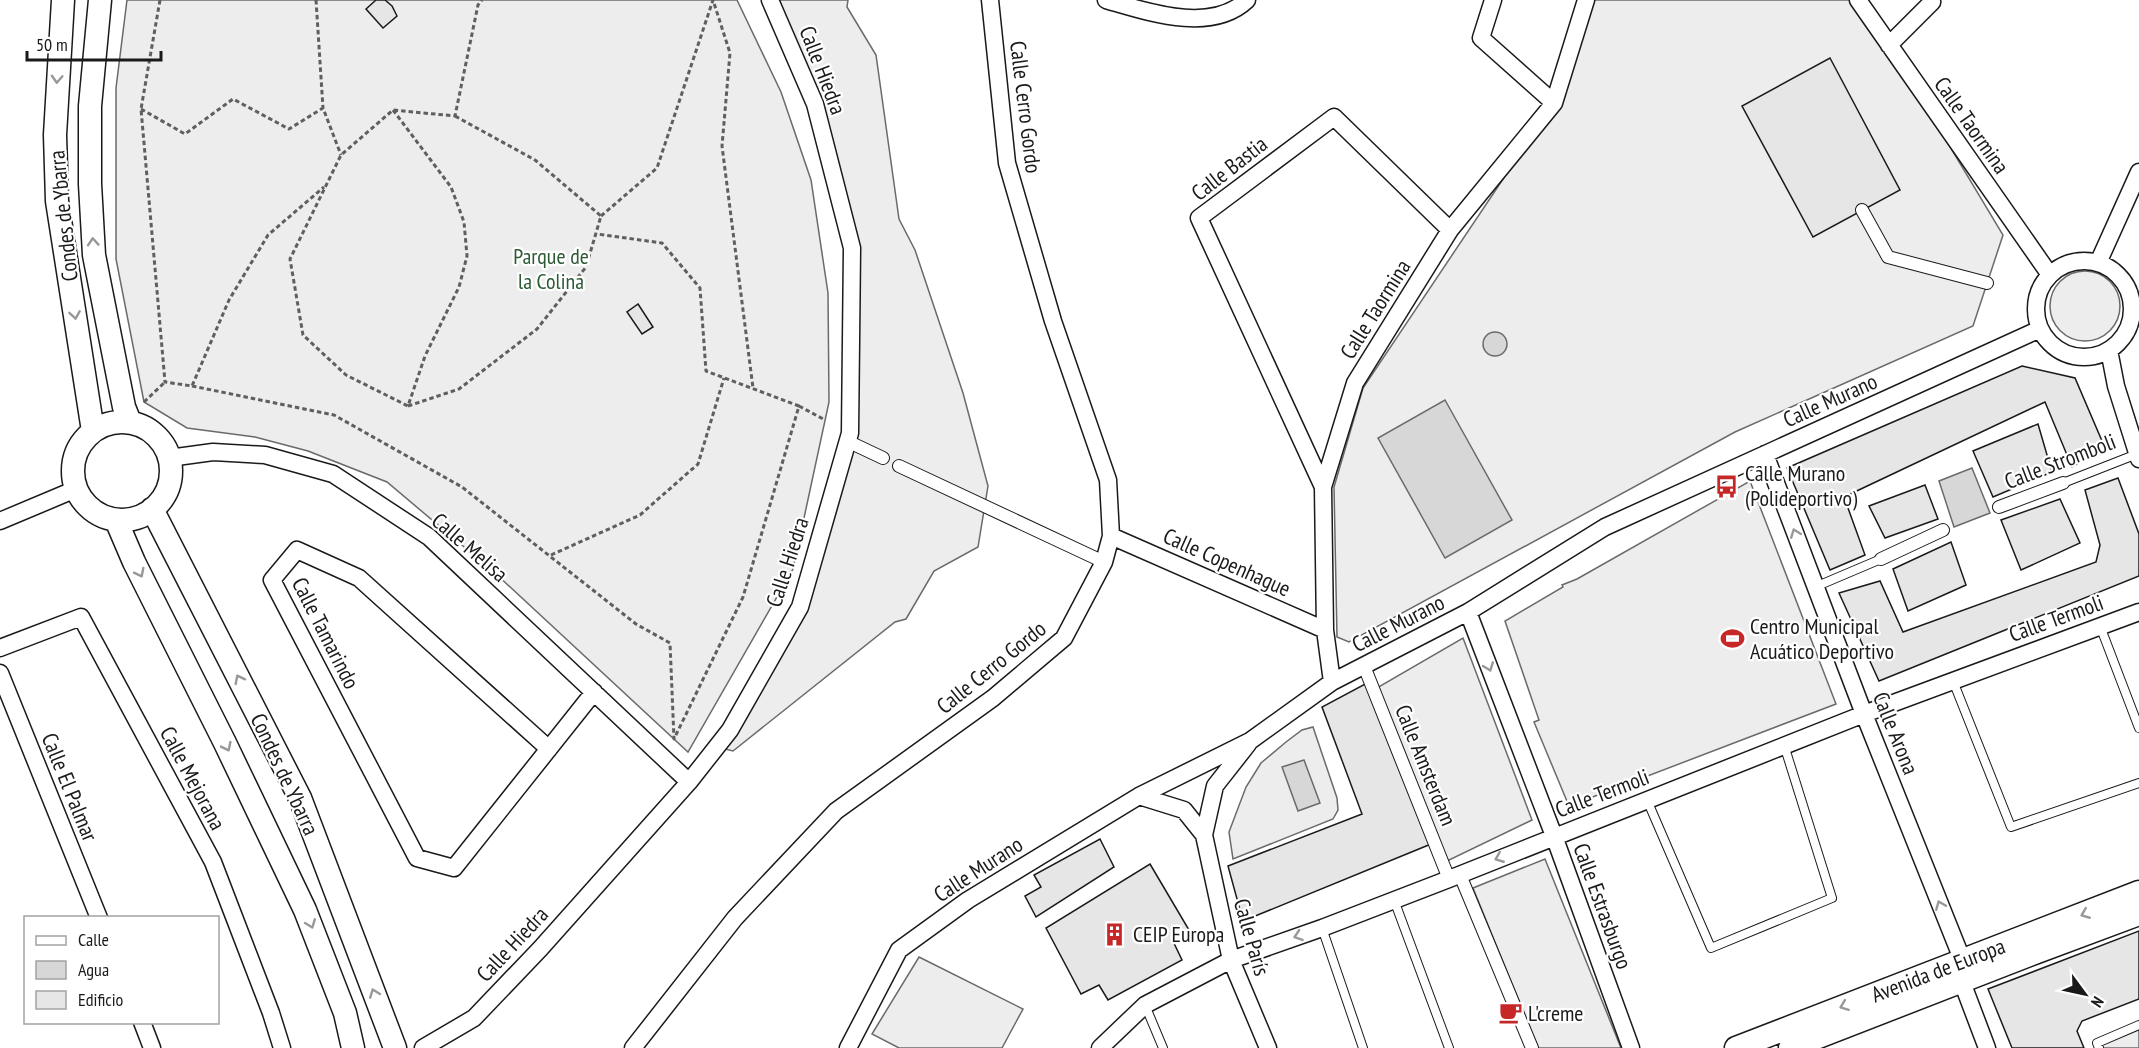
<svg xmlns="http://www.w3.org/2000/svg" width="2139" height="1048" viewBox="0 0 2139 1048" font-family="'PT Sans Narrow',sans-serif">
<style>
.built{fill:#ededed;stroke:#6a6a6a;stroke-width:1.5}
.water{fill:#d7d7d7;stroke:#6a6a6a;stroke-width:1.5}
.building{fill:#e6e6e6;stroke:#1a1a1a;stroke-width:1.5}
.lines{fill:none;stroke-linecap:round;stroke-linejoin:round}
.service-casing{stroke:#1a1a1a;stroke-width:10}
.pedestrian-casing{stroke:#1a1a1a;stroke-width:14}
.minor-casing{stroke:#1a1a1a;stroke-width:19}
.secondary-casing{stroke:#1a1a1a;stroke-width:25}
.path{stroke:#5f5f5f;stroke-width:3;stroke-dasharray:4.5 3;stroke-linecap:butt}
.service{stroke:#fff;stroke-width:8}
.pedestrian{stroke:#fff;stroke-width:12}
.minor{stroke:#fff;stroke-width:16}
.secondary{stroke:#fff;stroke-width:22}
.oneway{stroke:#989898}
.labels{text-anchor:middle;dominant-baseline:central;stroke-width:4.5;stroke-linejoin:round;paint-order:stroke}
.street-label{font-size:22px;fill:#1a1a1a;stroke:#fff}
.park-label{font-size:22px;fill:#2b5a34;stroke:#fff}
.poi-label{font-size:22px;fill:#1a1a1a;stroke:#fff;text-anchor:start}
</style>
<rect width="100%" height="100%" fill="#fff"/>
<path class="built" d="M127 0H737L781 92 811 180 828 293 829 402 793 569 688 752 495 573 387 482 308 451 255 437 187 428 144 402 116 259V88Z
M770 0H848L847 7 876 55 899 219 915 250 963 393 988 486 978 547 934 571 906 619 895 622 733 751 717 747 800 607 850 433 852 248 815 104Z
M1586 0H1858L1889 45 2003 235 1973 326 1735 432 1349 642 1337 637 1334 487 1363 388 1554 103Z
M2050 306a35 35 0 1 1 70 0a35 35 0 1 1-70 0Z
M1750 481 1836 704 1569 806 1534 722 1539 720 1505 621 1563 587 1562 585 1577 579Z
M1463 638 1532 820 1445 862 1375 689Z
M1313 727 1337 798 1338 810 1333 819 1233 859 1229 832 1246 787 1261 763 1286 742 1302 730Z
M1545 859 1621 1048H1538L1473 888Z
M919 957 1023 1009 1002 1048H899L872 1034Z
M2139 1025V1048H2099L2097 1043Z"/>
<path class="water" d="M1483 344a12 12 0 1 1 24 0a12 12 0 1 1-24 0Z
M1445 400 1512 520 1445 558 1378 438Z
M1972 468 1990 513 1954 527 1939 481Z
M1304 760 1320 803 1298 811 1282 767Z"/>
<path class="building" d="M376 0H385L392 6 397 16 383 28 366 9Z
M1830 58 1900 190 1813 237 1742 106Z
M638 304 653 327 642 334 627 312Z
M2022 366 2075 378 2105 448 2072 467 2045 402 1844 497 1865 555 1830 570 1787 468Z
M2038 424 2052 472 1993 497 1973 451Z
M2118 478 2139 534V576L1879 681 1839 593 1880 581 1903 632 2096 562 2100 545 2085 490Z
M1925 485 1938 519 1885 538 1869 506Z
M2060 499 2080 543 2021 570 2001 520Z
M1951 542 1966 585 1908 611 1893 569Z
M1367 683 1431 844 1243 921 1228 866 1362 814 1322 707Z
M1100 839 1114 867 1036 917 1025 896 1041 887 1034 875Z
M1150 864 1189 930 1172 939 1182 960 1108 1000 1099 985 1081 994 1046 928Z
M2139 931V999L2082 1021 2077 1031 2084 1048H2012L1988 989Z"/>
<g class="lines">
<defs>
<path id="service" d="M2063 483 2137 454
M1815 587 1881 559
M2100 626 2139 728
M1953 681 2011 827 2139 783
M1647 800 1711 948 1832 898 1784 745
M1394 900 1449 1048
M1322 928 1363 1048
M1145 1005 1163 1048
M2099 1048 2097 1043 2139 1025"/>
<path id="pedestrian" d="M1862 210 1888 257 1987 283
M847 441 883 458
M899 466 1104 562
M1999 507 2063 483
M1881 559 1943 530
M1364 666 1449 879
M1460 875 1532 1048"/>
<path id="minor" d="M1106 0C1148 12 1211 34 1247 0
M1493 0 1481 38 1554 103
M1858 0 2050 275
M1889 45 1932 2 1931 0
M2036 309a48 48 0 1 1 96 0a48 48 0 1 1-96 0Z
M2098 263 2139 172
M2109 350 2116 386 2139 459
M1765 454 1864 714 1962 959
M169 458 213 452 265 455 333 474 429 537 689 782
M1323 487 1199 218 1334 117 1450 230
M0 521 76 489
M1111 536 1325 630
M1468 612 1554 836 1631 1048
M0 648 81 617 213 862 271 1013 282 1048
M0 673 99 918
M1332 682 1325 630 1323 487 1355 383 1450 230 1554 103 1586 0
M1248 744 1215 786 1204 835 1231 960 1268 1048
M549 749 359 578 297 550 272 580 417 858 454 868 594 692
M1139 796 1184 810 1204 835
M1962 982 1987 1048
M142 1022 152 1048
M423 1048 474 1018 540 949 689 782 730 730 800 607 850 433 852 248 815 104 770 0
M633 1048 735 918 836 811 993 698 1064 638 1104 562 1111 536 1108 480 1053 321 1007 163 990 0
M848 1048 899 950 968 900 1139 796 1250 741 1332 682 1468 612 1605 527 2040 329
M1100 1048 1145 1005 1231 960 1322 928 1449 879 1864 714 2139 612"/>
<path id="secondary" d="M63 0 55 135 57 201 93 431
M100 0 90 106V184L94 255 124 407 130 422
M73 471a49 49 0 1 1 98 0a49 49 0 1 1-98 0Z
M152 509 300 798 395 1048
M116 520 134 562 225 743 305 910 345 1013 353 1048
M1736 1048 2139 892
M1790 1048 2037 952 2139 914"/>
</defs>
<use href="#service" class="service-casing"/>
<use href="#pedestrian" class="pedestrian-casing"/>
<use href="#minor" class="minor-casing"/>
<use href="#secondary" class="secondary-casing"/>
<path class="path" d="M160 0 141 109 165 382 192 386 229 300 268 235 324 187
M316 0 323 108
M141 109 185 134 233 99 289 129 323 108 341 155
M393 110 451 187 464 222 467 256 459 287 425 356 408 406 346 375 303 335 290 259 341 155 393 110 455 116 478 5 482 0
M601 216 657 168 713 0 730 53 722 146 753 388
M192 386 334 415 462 487 636 624 670 643 674 739 743 597 799 406 706 371 700 288 662 243 597 234
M144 402 165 382
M408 406 459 389 537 329 586 267 601 216 535 160 455 116
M799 406 825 420
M149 422 167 441
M170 502 180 474
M551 555 640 515 698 464 724 378"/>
<use href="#service" class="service"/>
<use href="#pedestrian" class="pedestrian"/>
<use href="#minor" class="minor"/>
<use href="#secondary" class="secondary"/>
</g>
<defs><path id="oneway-chevron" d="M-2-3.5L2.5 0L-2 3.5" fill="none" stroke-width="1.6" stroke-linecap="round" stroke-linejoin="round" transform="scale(1.5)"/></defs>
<g class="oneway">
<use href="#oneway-chevron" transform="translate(57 79) rotate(93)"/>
<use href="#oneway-chevron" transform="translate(93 242) rotate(-94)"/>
<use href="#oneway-chevron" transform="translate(75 315) rotate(81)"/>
<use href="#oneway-chevron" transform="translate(1795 533) rotate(-111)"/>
<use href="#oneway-chevron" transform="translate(140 573) rotate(63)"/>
<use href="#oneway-chevron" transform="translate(1489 667) rotate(69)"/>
<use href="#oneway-chevron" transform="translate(239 679) rotate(-117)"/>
<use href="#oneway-chevron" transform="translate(227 747) rotate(64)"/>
<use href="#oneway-chevron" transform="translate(1499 858) rotate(158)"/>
<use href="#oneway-chevron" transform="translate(1940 905) rotate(-112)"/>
<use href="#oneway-chevron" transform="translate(2085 914) rotate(158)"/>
<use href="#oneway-chevron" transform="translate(311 924) rotate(69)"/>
<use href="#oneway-chevron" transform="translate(1298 936) rotate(161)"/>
<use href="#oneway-chevron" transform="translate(374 993) rotate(-111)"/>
<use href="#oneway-chevron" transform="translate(1844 1006) rotate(159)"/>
</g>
<defs>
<symbol id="bus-bare" viewBox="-9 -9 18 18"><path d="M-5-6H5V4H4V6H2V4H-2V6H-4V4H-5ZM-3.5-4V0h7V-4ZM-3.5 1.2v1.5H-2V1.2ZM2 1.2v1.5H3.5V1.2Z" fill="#c62828" stroke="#fff" stroke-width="2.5" paint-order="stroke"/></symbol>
<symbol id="stadium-bare" viewBox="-9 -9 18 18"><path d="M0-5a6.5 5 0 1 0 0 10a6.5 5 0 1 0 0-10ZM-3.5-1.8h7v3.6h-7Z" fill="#c62828" stroke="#fff" stroke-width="2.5" paint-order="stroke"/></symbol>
<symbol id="building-bare" viewBox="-9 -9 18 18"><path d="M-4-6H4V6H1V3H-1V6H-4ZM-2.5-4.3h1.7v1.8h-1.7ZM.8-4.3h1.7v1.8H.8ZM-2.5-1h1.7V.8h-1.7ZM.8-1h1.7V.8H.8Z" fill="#c62828" stroke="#fff" stroke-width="2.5" paint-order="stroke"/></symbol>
<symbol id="cafe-bare" viewBox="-9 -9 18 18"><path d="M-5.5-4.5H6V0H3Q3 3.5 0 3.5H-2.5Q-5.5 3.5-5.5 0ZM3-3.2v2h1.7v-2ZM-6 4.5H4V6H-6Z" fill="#c62828" stroke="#fff" stroke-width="2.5" paint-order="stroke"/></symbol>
</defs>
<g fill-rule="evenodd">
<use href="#bus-bare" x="1710" y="470" width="33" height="33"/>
<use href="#stadium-bare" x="1716" y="622" width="33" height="33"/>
<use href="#building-bare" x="1098" y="918" width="33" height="33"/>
<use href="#cafe-bare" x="1494" y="996" width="33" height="33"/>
</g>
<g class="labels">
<g class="street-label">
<text transform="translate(823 70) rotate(69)">Calle Hiedra</text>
<text transform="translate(1026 107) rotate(83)">Calle Cerro Gordo</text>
<text transform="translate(1972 125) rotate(55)">Calle Taormina</text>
<text transform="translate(1229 168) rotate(-38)">Calle Bastia</text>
<text transform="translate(63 216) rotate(-96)">Condes de Ybarra</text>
<text transform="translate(1375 309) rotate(-58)">Calle Taormina</text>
<text transform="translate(1830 400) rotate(-24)">Calle Murano</text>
<text transform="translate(2060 461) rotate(-21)">Calle Stromboli</text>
<text transform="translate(470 547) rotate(41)">Calle Melisa</text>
<text transform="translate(787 562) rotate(-72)">Calle Hiedra</text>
<text transform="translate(1227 562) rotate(24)">Calle Copenhague</text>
<text transform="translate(2056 618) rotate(-20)">Calle Termoli</text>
<text transform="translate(1398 623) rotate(-27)">Calle Murano</text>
<text transform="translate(326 633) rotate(63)">Calle Tamarindo</text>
<text transform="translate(991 667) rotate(-39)">Calle Cerro Gordo</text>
<text transform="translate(1896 733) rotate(68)">Calle Arona</text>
<text transform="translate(1426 765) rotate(68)">Calle Amsterdam</text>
<text transform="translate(285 774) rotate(65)">Condes de Ybarra</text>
<text transform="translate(193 778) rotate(62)">Calle Mejorana</text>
<text transform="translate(70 787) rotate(68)">Calle El Palmar</text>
<text transform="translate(1602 793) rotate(-21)">Calle Termoli</text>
<text transform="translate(978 869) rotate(-33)">Calle Murano</text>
<text transform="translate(1603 906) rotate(70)">Calle Estrasburgo</text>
<text transform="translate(1252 937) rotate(74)">Calle París</text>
<text transform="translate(512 944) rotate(-47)">Calle Hiedra</text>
<text transform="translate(1938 970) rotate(-21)">Avenida de Europa</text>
</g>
<g class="park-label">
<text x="551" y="256">Parque de<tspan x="551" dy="25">la Colina</tspan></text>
</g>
<g class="poi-label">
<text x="1745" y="473">Calle Murano<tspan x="1745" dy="25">(Polideportivo)</tspan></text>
<text x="1750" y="626">Centro Municipal<tspan x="1750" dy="25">Acuático Deportivo</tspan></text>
<text x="1133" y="934">CEIP Europa</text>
<text x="1528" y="1013">L'creme</text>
</g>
</g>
<rect x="24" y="916" width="195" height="108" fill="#ffffff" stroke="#a3a3a3" stroke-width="1.5"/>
<rect x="36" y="936" width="30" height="9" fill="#ffffff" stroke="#a3a3a3" stroke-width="1.5"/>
<text x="78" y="946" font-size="18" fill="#1a1a1a">Calle</text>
<rect x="36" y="961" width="30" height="18" fill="#d7d7d7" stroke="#a3a3a3" stroke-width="1.5"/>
<text x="78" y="976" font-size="18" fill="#1a1a1a">Agua</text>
<rect x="36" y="991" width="30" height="18" fill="#e6e6e6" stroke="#a3a3a3" stroke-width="1.5"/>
<text x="78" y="1006" font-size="18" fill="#1a1a1a">Edificio</text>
<g transform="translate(2085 994) rotate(123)" stroke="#ffffff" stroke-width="4.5" paint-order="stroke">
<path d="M0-4.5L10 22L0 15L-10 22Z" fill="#1a1a1a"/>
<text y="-9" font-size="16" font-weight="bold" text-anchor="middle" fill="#1a1a1a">N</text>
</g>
<path d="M27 51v9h134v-9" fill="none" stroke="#1a1a1a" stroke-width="3"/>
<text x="36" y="51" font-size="18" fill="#1a1a1a" stroke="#ffffff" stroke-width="4.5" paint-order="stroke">50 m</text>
</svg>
